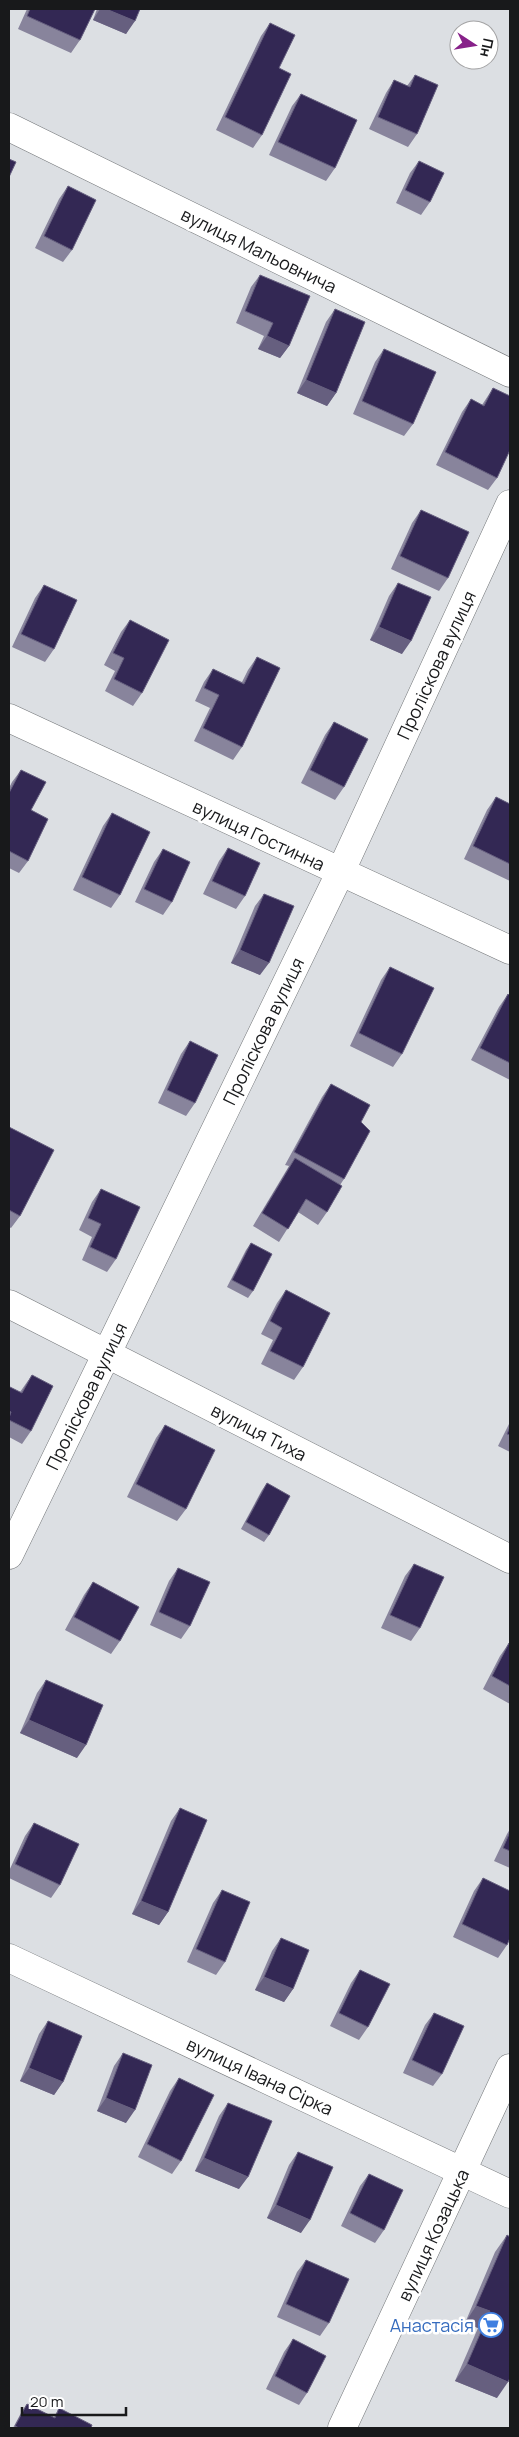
<svg xmlns="http://www.w3.org/2000/svg" width="519" height="2437" viewBox="0 0 519 2437" font-family="Manrope,sans-serif">
<style>
.lines{fill:none;stroke-linecap:round;stroke-linejoin:round}
.minor-casing{stroke:#737679;stroke-width:29}
.tertiary-casing{stroke:#737679;stroke-width:29}
.minor{stroke:#fff;stroke-width:28}
.tertiary{stroke:#fff;stroke-width:28}
.wall{fill:#88849c}
.shaded-wall{fill:#665f7f}
.building{fill:#332854;stroke:#665f7f}
.labels{text-anchor:middle;dominant-baseline:central;stroke-width:5;stroke-linejoin:round;paint-order:stroke}
.street-label{font-size:18px;fill:#18191b;stroke:#fff}
.shop-label{font-size:18px;fill:#366cbe;stroke:#fff;text-anchor:end}
</style>
<rect width="100%" height="100%" fill="#dcdfe3"/>
<g class="lines">
<defs>
<path id="minor" d="M9 127 510 373
M9 718 510 950
M9 1304 510 1559
M9 1555 340 873 510 504
M9 1958 510 2194"/>
<path id="tertiary" d="M342 2428 510 2068"/>
</defs>
<use href="#minor" class="minor-casing"/>
<use href="#tertiary" class="tertiary-casing"/>
<use href="#minor" class="minor"/>
<use href="#tertiary" class="tertiary"/>
</g>
<path class="wall" d="M27 9H95L80 40 71 53 18 29Z
M97 9H140L126 34 93 20Z
M270 23 279 68 262 135 253 148 216 130 261 36Z
M415 75 417 134 408 147 369 129 386 93 394 80 407 86Z
M301 94 335 168 326 181 269 155 292 106Z
M419 161 430 202 421 215 396 203 410 173Z
M68 186 72 250 63 262 35 248 59 199Z
M260 275 289 346 280 358 258 349 264 336 236 323 251 287Z
M335 309 336 393 327 406 297 393 326 322Z
M384 349 413 424 404 436 353 414 375 362Z
M493 388 497 478 488 490 436 465 462 412 471 399 482 405Z
M421 510 448 578 439 591 391 569 412 523Z
M398 583 402 654 370 640 389 596Z
M44 585 54 649 45 662 12 647 35 598Z
M130 620 142 693 133 706 105 691 115 671 104 665 121 632Z
M257 657 242 747 233 760 194 741 210 708 195 701 204 682 213 669 242 682 248 670Z
M334 722 344 787 335 800 301 783 325 735Z
M21 770 31 810 28 861 19 873 9 868V788L12 782Z
M496 797 510 804V881L464 859 487 810Z
M112 813 120 895 111 908 73 890 103 826Z
M228 848 245 896 236 909 203 894 219 861Z
M163 849 172 902 163 915 135 902 154 862Z
M264 894 260 975 231 963 255 906Z
M390 967 402 1054 393 1067 350 1046 381 980Z
M508 994 510 996V1080L471 1060 499 1007Z
M190 1041 195 1103 186 1116 158 1103 181 1054Z
M331 1084 361 1122 344 1179 340 1185 327 1212 318 1225 298 1212 279 1242 253 1226 289 1166 285 1165 322 1097Z
M9 1127 20 1216 11 1228 9 1227Z
M101 1189 116 1259 107 1272 82 1260 92 1237 79 1230 92 1202Z
M251 1243 253 1291 248 1298 227 1287 246 1250Z
M286 1290 303 1367 294 1380 261 1364 273 1340 261 1334 277 1303Z
M32 1375 31 1431 22 1444 9 1437V1388L20 1392Z
M510 1422V1452L498 1446Z
M165 1425 186 1509 177 1521 127 1497 156 1438Z
M267 1483 269 1535 264 1542 241 1529 262 1490Z
M414 1564 420 1628 411 1641 381 1628 405 1576Z
M178 1568 190 1626 181 1639 150 1625 169 1581Z
M93 1582 120 1641 111 1654 65 1630 84 1595Z
M509 1643 510 1644V1704L483 1689 500 1656Z
M46 1680 77 1758 20 1733 37 1693Z
M180 1808 168 1912 159 1925 132 1914 171 1821Z
M34 1823 60 1885 51 1898 9 1878V1871L25 1836Z
M510 1829V1868L494 1861 507 1834Z
M483 1878 507 1945 498 1958 453 1937 474 1891Z
M222 1890 225 1962 216 1975 187 1962 213 1903Z
M281 1938 293 1989 284 2002 255 1990 272 1951Z
M360 1970 368 2027 359 2040 330 2026 351 1983Z
M434 2013 442 2074 433 2086 403 2073 425 2025Z
M48 2021 63 2082 54 2095 20 2081 39 2034Z
M123 2053 126 2123 97 2111 114 2066Z
M179 2078 181 2161 172 2174 138 2157 170 2091Z
M228 2103 239 2189 195 2171 219 2116Z
M298 2152 301 2233 267 2218 289 2165Z
M369 2174 384 2230 375 2243 341 2226 360 2186Z
M507 2235 497 2398 455 2381 478 2328 465 2323 495 2252Z
M306 2260 329 2323 320 2336 277 2317 297 2272Z
M293 2339 307 2393 299 2405 266 2389 284 2352Z
M27 2404 54 2417 59 2408 91 2428H13L22 2411Z"/>
<path class="shaded-wall" d="M100 9H106L135 21 126 34 93 20Z
M267 336 289 346 280 358 258 349Z
M306 380 336 393 327 406 297 393Z
M379 627 411 641 402 654 370 640Z
M240 950 269 963 260 975 231 963Z
M29 1720 86 1745 77 1758 20 1733Z
M141 1901 168 1912 159 1925 132 1914Z
M264 1977 293 1989 284 2002 255 1990Z
M29 2068 63 2082 54 2095 20 2081Z
M106 2098 135 2110 126 2123 97 2111Z
M204 2158 248 2177 239 2189 195 2171Z
M276 2205 310 2220 301 2233 267 2218Z
M476 2306 490 2311 478 2328 465 2323Z
M467 2364 508 2382 497 2398 455 2381Z"/>
<path class="building" d="M30 9H95L80 40 27 16Z
M106 9H140L135 21Z
M270 23 295 35 279 68 291 74 262 135 225 117Z
M415 75 438 85 417 134 378 117 394 80 410 87Z
M301 94 357 120 335 168 278 142Z
M9 159 16 162 9 177Z
M419 161 444 173 430 202 405 190Z
M68 186 96 200 72 250 44 236Z
M260 275 310 296 289 346 267 336 273 323 245 311Z
M335 309 365 322 336 393 306 380Z
M384 349 436 372 413 424 362 401Z
M493 388 510 396V450L497 478 445 452 471 399 484 406Z
M421 510 469 532 448 578 400 556Z
M398 583 431 597 411 641 379 627Z
M44 585 77 600 54 649 21 634Z
M130 620 169 640 142 693 114 679 124 658 113 653Z
M257 657 280 668 242 747 203 728 219 695 204 688 213 669 244 684Z
M334 722 368 739 344 787 310 770Z
M21 770 46 782 31 810 48 819 28 861 9 851V793Z
M496 797 510 804V864L473 846Z
M112 813 150 832 120 895 82 877Z
M228 848 260 863 245 896 212 881Z
M163 849 190 862 172 902 144 889Z
M264 894 294 906 269 963 240 950Z
M390 967 434 988 402 1054 359 1033Z
M508 994 510 996V1063L480 1048Z
M190 1041 218 1055 195 1103 167 1090Z
M331 1084 370 1105 361 1122 370 1131 344 1179 294 1152Z
M9 1127 54 1150 20 1216 9 1210Z
M295 1158 342 1186 327 1212 306 1199 288 1229 262 1213Z
M101 1189 140 1207 116 1259 90 1247 101 1224 88 1218Z
M251 1243 272 1254 253 1291 232 1280Z
M286 1290 330 1313 303 1367 270 1351 282 1328 270 1321Z
M32 1375 53 1386 31 1431 9 1420V1418L11 1412 9 1411V1388L10 1387 22 1393Z
M165 1425 215 1450 186 1509 136 1484Z
M510 1427V1435L507 1434Z
M267 1483 290 1496 269 1535 246 1522Z
M414 1564 444 1577 420 1628 390 1615Z
M178 1568 210 1582 190 1626 159 1612Z
M93 1582 139 1607 120 1641 74 1617Z
M509 1643 510 1644V1686L492 1676Z
M46 1680 103 1705 86 1745 29 1720Z
M180 1808 207 1820 168 1912 141 1901Z
M34 1823 79 1844 60 1885 15 1864Z
M510 1832V1851L503 1848Z
M483 1878 510 1891V1938L507 1945 462 1924Z
M222 1890 250 1902 225 1962 196 1949Z
M281 1938 309 1950 293 1989 264 1977Z
M360 1970 390 1984 368 2027 339 2013Z
M434 2013 464 2026 442 2074 412 2060Z
M48 2021 82 2036 63 2082 29 2068Z
M123 2053 152 2065 135 2110 106 2098Z
M179 2078 214 2095 181 2161 147 2144Z
M228 2103 272 2121 248 2177 204 2158Z
M298 2152 333 2167 310 2220 276 2205Z
M369 2174 403 2190 384 2230 350 2213Z
M507 2235 510 2237V2378L508 2382 467 2364 490 2311 476 2306Z
M306 2260 349 2279 329 2323 286 2304Z
M293 2339 326 2356 307 2393 275 2376Z
M27 2404 55 2418 59 2408 92 2425 91 2428H19L15 2426Z"/>
<defs>
<symbol id="supermarket-ring" viewBox="-11 -11 22 22"><circle r="9.5" fill="#fff" stroke="#3f7fe0" stroke-width="1.5"/><path d="M-6-5.5h2.5l.6 2H6L4.5 2H-2.5L-4.4-4H-6ZM-1.5 3.2a1.3 1.3 0 1 0 .1 0ZM3 3.2a1.3 1.3 0 1 0 .1 0Z" fill="#3f7fe0"/></symbol>
</defs>
<g fill-rule="evenodd">
<use href="#supermarket-ring" x="477" y="2311" width="28" height="28"/>
</g>
<g class="labels">
<g class="street-label">
<text transform="translate(259 250) rotate(26)">вулиця Мальовнича</text>
<text transform="translate(436 665) rotate(-65)">Проліскова вулиця</text>
<text transform="translate(259 835) rotate(25)">вулиця Гостинна</text>
<text transform="translate(263 1031) rotate(-64)">Проліскова вулиця</text>
<text transform="translate(86 1396) rotate(-64)">Проліскова вулиця</text>
<text transform="translate(259 1432) rotate(27)">вулиця Тиха</text>
<text transform="translate(260 2076) rotate(25)">вулиця Івана Сірка</text>
<text transform="translate(433 2235) rotate(-65)">вулиця Козацька</text>
</g>
<g class="shop-label">
<text x="474" y="2325">Анастасія</text>
</g>
</g>
<rect width="519" height="2437" fill="none" stroke="#18191b" stroke-width="20"/>
<g transform="translate(474 45) rotate(102)"><circle r="24" fill="#ffffff" stroke="#a3a3a4"/>
<path d="M0-4L9 19L0 12L-9 19Z" fill="#872189"/>
<text y="-8" font-size="14" font-weight="bold" text-anchor="middle" fill="#18191b">Пн</text>
</g>
<path d="M22 2407v8h104v-8" fill="none" stroke="#18191b" stroke-width="2.5"/>
<text x="30" y="2407" font-size="15" fill="#18191b" stroke="#ffffff" stroke-width="4" paint-order="stroke">20 m</text>
</svg>
